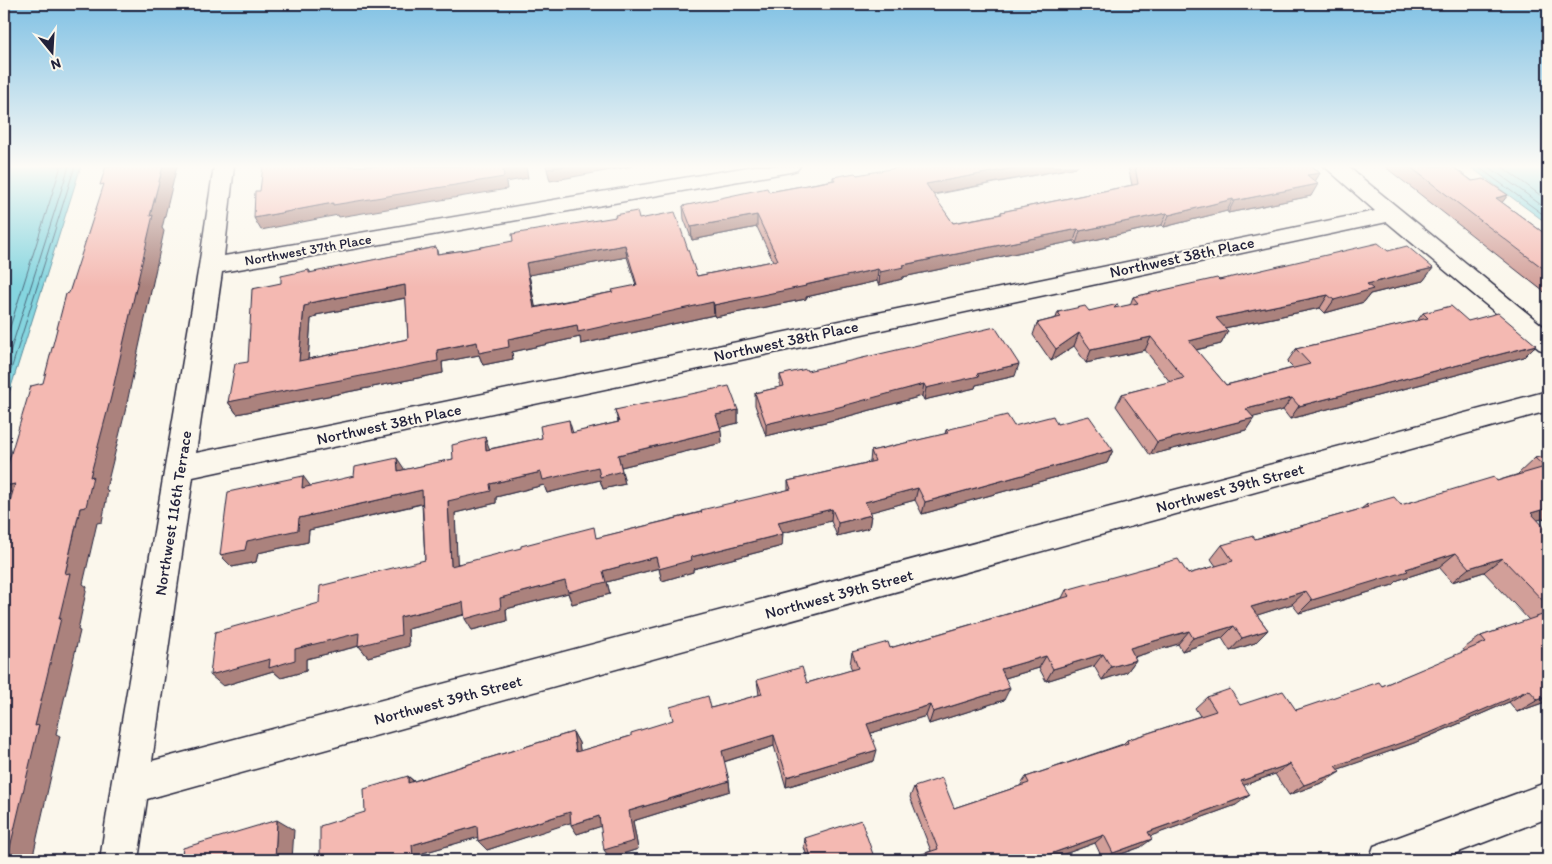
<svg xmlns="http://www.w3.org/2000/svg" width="1552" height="864" viewBox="0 0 1552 864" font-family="Itim,sans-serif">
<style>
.water{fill:#85d5df;stroke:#5d8d9d}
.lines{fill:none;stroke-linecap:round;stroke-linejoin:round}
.shore{stroke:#4a6a7d;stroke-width:1}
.minor-casing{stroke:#22223b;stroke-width:3}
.minor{fill:#fbf7ec;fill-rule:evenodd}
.wall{fill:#d29f99;stroke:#22223b;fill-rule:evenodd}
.shaded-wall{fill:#ab827d;stroke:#22223b}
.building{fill:#f4b9b2;stroke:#22223b;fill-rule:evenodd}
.labels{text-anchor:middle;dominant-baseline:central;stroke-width:4;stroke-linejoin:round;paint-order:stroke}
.far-street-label{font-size:14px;fill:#22223b;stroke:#fbf7ec}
.street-label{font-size:16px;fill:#22223b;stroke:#fbf7ec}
</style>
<rect width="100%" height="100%" fill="#fbf7ec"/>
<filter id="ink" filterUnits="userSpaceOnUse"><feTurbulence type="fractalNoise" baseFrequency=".02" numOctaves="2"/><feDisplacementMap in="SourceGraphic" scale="10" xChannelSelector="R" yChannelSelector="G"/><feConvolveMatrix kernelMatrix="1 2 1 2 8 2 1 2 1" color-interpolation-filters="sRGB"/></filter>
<g filter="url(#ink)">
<path class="water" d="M4 166H81L4 409Z
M1469 166H1548V224Z"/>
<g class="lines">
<path class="shore" d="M1477 166 1548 218
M1488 166 1548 210
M1501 166 1548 201
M4 346 61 166
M4 371 69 166
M4 392 75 166"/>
<defs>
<path id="minor" d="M214 166H234L224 256 754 166H800L797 170 790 172 222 272 196 453 1375 211 1324 166H1347L1548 330V352L1539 349 1387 222 193 477 152 761 1548 391V411L147 799 138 860H100L111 786 199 266Z
M1548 782V818L1438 860H1369L1374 846Z"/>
</defs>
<use href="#minor" class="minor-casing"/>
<use href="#minor" class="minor"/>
</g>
<path class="wall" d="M1128 166H1312L1320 173 1315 181 1311 196 1228 213 1227 211 1164 227 1162 225 1076 244 1074 241 903 277 902 279 879 285 877 281 806 297V299L715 317 714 315 581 344 580 337 512 352 513 359 483 365 479 355 442 362 443 373 237 414 228 402 248 362 281 283 309 270 311 273 436 247 438 254 466 250 639 219 697 276 773 261 757 227 692 240 684 219 683 206 769 192 833 180V177L857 175 1077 167 933 195 953 223 1000 214 1001 212 1132 185ZM627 257 636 285 613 292 535 307 529 275ZM406 298 408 339 308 359 311 319 316 317V315Z
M1384 166H1452L1548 236V295Z
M1388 251 1433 268 1423 281 1370 294 1364 302 1325 313 1320 308 1225 328 1228 331 1221 344 1196 350 1226 385 1293 368 1287 362 1296 349 1417 321 1423 313 1468 321 1524 357 1290 419 1283 410 1253 417 1254 418 1246 430 1150 455 1116 406 1122 394 1170 382 1145 350 1086 363 1074 346 1051 361 1033 335 1037 323 1056 318 1058 312 1089 311 1117 308 1130 305 1133 297 1219 280Z
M807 371 1015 376 976 385 975 388 924 400 922 396 838 419 766 436 755 405V393L780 387V375Z
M615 410H738V423L720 427 722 443 621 467 625 484 603 489 600 480 547 493 544 485 496 497V503L455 513 457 564 597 538 788 490V481L870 462 871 451 945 434 946 430 1057 424 1113 450 1107 463 922 514 915 500 870 512 871 515 869 528 837 536 831 521 782 533V546L693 569V572L662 581 659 568 607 582 610 594 572 604 568 593 506 609 507 621 472 630 464 615 408 629 409 646 368 657 359 646 306 659V671L281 678 273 671 223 686 319 603 425 560 422 504 309 530 308 542 258 553 256 562 232 567 220 555 311 486 404 470 453 459 489 449 542 438 569 420 573 433 618 422Z
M1548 455V517L1537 520 1548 531V701L1517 712 1509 702 1414 743 1338 769 1324 782 1289 795 1275 774 1244 785 1236 805 1150 836 1141 847 1105 860H1103L1095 843 1048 860H905L931 851 910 797 914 787 954 808 1020 786 1026 777 1123 744 1127 740 1200 716 1195 708 1207 697 1240 705 1296 710 1382 686 1465 652 1463 649 1481 636 1529 620 1484 572 1452 582 1439 567 1398 580 1393 585 1299 613 1292 604 1257 615 1268 630 1255 643 1230 651 1222 638 1182 651 1178 644 1134 657 1136 660 1127 672 1102 680 1094 666 1046 681 1039 668 1005 678 1004 700 929 724 926 716 871 733 874 761 786 787 774 746 724 762 729 781 730 791 633 821 638 849 610 858 601 826 577 834 571 822 487 850 478 841V837L423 853V860H320L365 812 408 776 414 781 573 732 579 743 580 751 631 736 711 708 759 695 757 680 807 683 852 670 850 665 852 652 890 648 1062 598 1066 590 1188 574 1216 566 1211 559 1222 545 1255 539 1361 509 1366 505H1401L1497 481 1519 474H1518L1535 458Z
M805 838 875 860H808L804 847Z"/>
<path class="shaded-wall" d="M163 166H177L162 228 164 231 125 412 106 489 108 491 102 522 97 523 83 584 87 587 78 630 80 631 56 734 60 736 32 860H7L35 726 59 619 65 574 80 508 90 477 150 216Z
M526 166 528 178 506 182 507 189 339 217 338 215 261 230 254 218 503 170Z
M564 166H633L550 181 547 169Z
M1024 166H1078L1077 167 924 196 926 184Z
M1320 173 1313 185 1307 175Z
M1318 184 1311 196 1228 213 1234 201Z
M1508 195 1497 209 1496 198Z
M1233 199 1227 211 1164 227 1169 215Z
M1167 213 1162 225 1076 244 1080 231Z
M757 215V227L692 240 691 227Z
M1078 229 1074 241 903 277 902 279 879 285 880 272 903 265Z
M625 245 627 257 529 275 538 320 534 308 526 263Z
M1433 268 1423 281 1370 294 1364 302 1325 313 1334 300 1367 284Z
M878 269 877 281 806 297V299L715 317 714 305Z
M405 285 410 297 316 315V317L311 319 307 373 299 361 304 306 309 303Z
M1328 295 1320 308 1210 331 1216 318Z
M713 302 714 315 581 344 580 337 512 352 513 359 483 365 479 355 442 362 443 373 237 414 228 402 437 350 477 342 508 339 577 325Z
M1228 331 1221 344 1182 353 1189 341Z
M1079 333 1074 346 1051 361 1056 349Z
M1151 337 1145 350 1086 363 1091 350Z
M1536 345 1524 357 1290 419 1299 406Z
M1019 364 1015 376 976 385 975 388 924 400 926 388 977 374Z
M924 384 922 396 838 419 766 436V424Z
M1292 398 1283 410 1238 421 1246 409Z
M738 410V423L717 428 716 415Z
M1254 418 1246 430 1150 455 1157 442Z
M721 430 722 443 621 467 618 455Z
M485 437 490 450H486Z
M1113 450 1107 463 922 514 925 502Z
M397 458 405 470 398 471Z
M598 467 622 471 625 484 603 489 600 480 547 493 544 485 496 497V503L455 513 458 577 451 566 448 501 490 484 541 472Z
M303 476 312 488H302Z
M15 484 18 501 4 489V486Z
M918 488 915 500 864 514 865 502Z
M422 490 429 502 309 530 308 542 258 553 256 562 232 567 220 555 247 541 299 518Z
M1548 508V517L1513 528 1531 513Z
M832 509 831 521 778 534V522Z
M871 515 869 528 837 536 838 523Z
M783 534 782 546 693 569V572L662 581 659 569 691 557Z
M1456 553 1439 567 1398 580 1393 585 1299 613 1312 600 1406 569Z
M656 557 659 568 607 582 610 594 572 604 568 593 506 609 507 621 472 630 465 619 500 598Z
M1502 558 1484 572 1452 582 1469 568Z
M1306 591 1292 604 1239 621 1251 607Z
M463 602 470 613 408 629 409 646 368 657 359 646 306 659V671L281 678 273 671 223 686 210 675 295 649 400 617Z
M1234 626 1222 638 1182 651 1193 638Z
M1268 630 1255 643 1230 651 1242 638Z
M1189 631 1178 644 1120 661 1130 648Z
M1103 654 1094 666 1046 681 1053 669Z
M1046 656 1039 668 995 681 1001 669Z
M1136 660 1127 672 1102 680 1111 667Z
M1010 688 1004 700 929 724 933 712Z
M1529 690 1509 702 1414 743 1319 776 1335 766Z
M1548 696V701L1517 712 1538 700Z
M930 705 926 716 865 735 867 724Z
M573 732 579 743 582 762 576 752Z
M774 735V746L723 762 722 751Z
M877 750 874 761 786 787 787 777Z
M1290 764 1275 774 1228 791 1241 781Z
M1340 772 1324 782 1289 795 1304 785Z
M408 776 418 786 408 783Z
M729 781 730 791 633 821 638 849 610 858 604 850 629 811Z
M1250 795 1236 805 1137 841 1148 832Z
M570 812 576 821 487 850 478 841Z
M599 816 605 825 577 834 571 825Z
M277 820 294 830 292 860H275Z
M477 826 486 835 423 853V860H404L412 845Z
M1104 835 1095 843 1048 860H1033Z
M1152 839 1141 847 1104 860 1113 853Z"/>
<path class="building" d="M106 166H163L150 216 153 215 111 397 90 477 93 476 86 507 80 508 65 574 70 573 59 619 61 618 35 726 39 725 7 860H4V522L15 484 4 486V477L31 386 43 383 66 294 69 293 104 184 100 185Z
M263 166H525L503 170 504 177 333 205V203L254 218 255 191H260Z
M546 166H564L547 169Z
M907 166H1024L926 184 953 223 1002 214 1001 212 1138 184 1135 166H1312L1320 173 1307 175 1318 184 1234 201 1233 199 1169 215 1167 213 1080 231 1078 229 903 265 904 267 880 272 878 269 805 285 806 286 714 305 713 302 578 332 577 325 508 339 509 347 479 353 477 342 437 350 438 361 228 402 235 364 248 362 252 289 281 283V276L309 270V273L436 247 437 254 466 250 513 241 512 234 616 217 615 215 637 211 639 219 675 212 697 276 778 260 757 215 691 227 683 206 767 188 769 192 835 180 833 177 855 173 857 175ZM625 245 637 285 612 290 613 292 534 308 526 263ZM405 285 408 339 299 361 304 306 309 305V303Z
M1409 166H1452L1472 181 1484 179 1508 195 1496 198 1548 236V272Z
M1378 243 1388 251 1407 246 1433 268 1367 284 1373 289 1334 300 1328 295 1216 318 1228 331 1189 341 1226 385 1310 364 1296 349 1428 318 1423 313 1451 306 1468 321 1498 313 1536 345 1299 406 1292 398 1246 409 1254 418 1157 442 1122 394 1184 378 1151 337 1091 350 1079 333 1056 349 1037 323 1061 317 1058 312 1085 306 1089 311 1118 304 1114 308 1138 303 1133 297 1217 278 1219 280Z
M995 327 1019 364 977 374 979 376 926 388 924 384 839 407 766 424 755 393 784 386 780 375 806 369 807 371Z
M729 386 738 410 716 415 721 430 618 455 622 471 600 477 598 467 543 480 541 472 490 484 491 491 448 501 451 566 521 548V546L594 527 596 538 702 512 701 510 791 489 788 481 875 461 871 451 948 433 946 430 1007 415 1014 426 1053 416 1057 424 1089 416 1113 450 925 502 918 488 865 502 871 515 838 523 832 509 778 522 783 534 691 557 692 560 659 569 656 557 603 571 606 582 568 592 565 581 500 598 501 609 465 619 463 602 400 617 401 635 358 646 359 633 295 649V660L269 668 270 659 210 675 215 632 319 603 320 586 425 560 422 490 299 518 298 530 247 541 245 550 220 555 228 492 303 476 302 488 354 476 355 467 397 458 398 471 453 459 452 445 485 437 486 450 542 438 540 426 569 420 571 433 619 422 615 410Z
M1548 455V508L1531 513 1548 531V606L1502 558 1469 568 1456 553 1406 569 1408 571 1312 600 1306 591 1251 607 1268 630 1242 638 1234 626 1193 638 1189 631 1130 648 1136 660 1111 667 1103 654 1053 669 1046 656 1001 669 1010 688 933 712 930 705 867 724 877 750 787 777 774 735 722 751 729 781 629 811 634 841 604 850 599 816 571 825 570 812 478 841 477 826 412 845 413 857 404 860H320V826L365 812 364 789 408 776V783L573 732 576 752 631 736V733L673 720 670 707 708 696 711 708 762 694 757 680 802 667 807 683 858 668 852 652 888 642 890 648 1070 596 1066 590 1178 559 1188 574 1233 561 1222 545 1253 536 1255 539 1368 507 1366 505 1394 497 1401 505 1494 477 1497 481 1545 467 1535 458Z
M1548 613V696L1538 700 1529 690 1432 732 1335 766 1340 772 1304 785 1290 764 1241 781 1250 795 1148 832 1152 839 1113 853 1104 835 1033 860H905L938 849 914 787 942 778 954 808 1029 783 1026 777 1128 743 1127 740 1216 711 1207 697 1230 689 1240 705 1283 691 1296 710 1379 682 1382 686 1486 642 1481 636Z
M277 820 275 860H181L183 848Z
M861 820 875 860H812L805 838Z"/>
</g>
<linearGradient id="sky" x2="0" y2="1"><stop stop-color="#80c1e4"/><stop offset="0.58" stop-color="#fdfbf6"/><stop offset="1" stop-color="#fdfbf6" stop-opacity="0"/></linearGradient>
<rect width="1552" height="287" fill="url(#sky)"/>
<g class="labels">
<g class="far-street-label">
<text transform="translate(308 250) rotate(-10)">Northwest 37th Place</text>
</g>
<g class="street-label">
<text transform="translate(1182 257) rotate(-12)">Northwest 38th Place</text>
<text transform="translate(786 341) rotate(-12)">Northwest 38th Place</text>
<text transform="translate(389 424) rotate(-12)">Northwest 38th Place</text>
<text transform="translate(1230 488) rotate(-15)">Northwest 39th Street</text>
<text transform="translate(173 513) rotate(-81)">Northwest 116th Terrace</text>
<text transform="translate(839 594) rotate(-15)">Northwest 39th Street</text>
<text transform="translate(448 700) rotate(-15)">Northwest 39th Street</text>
</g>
</g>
<rect width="1552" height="864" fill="none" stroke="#fbf7ec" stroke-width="20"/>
<rect x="10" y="10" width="1532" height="844" fill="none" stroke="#22223b" stroke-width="2" filter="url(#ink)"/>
<g transform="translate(52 52) rotate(162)" stroke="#fbf7ec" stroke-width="4" paint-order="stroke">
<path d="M0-4L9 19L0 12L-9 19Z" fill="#22223b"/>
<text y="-8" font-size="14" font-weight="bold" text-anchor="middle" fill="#22223b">N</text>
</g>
</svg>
